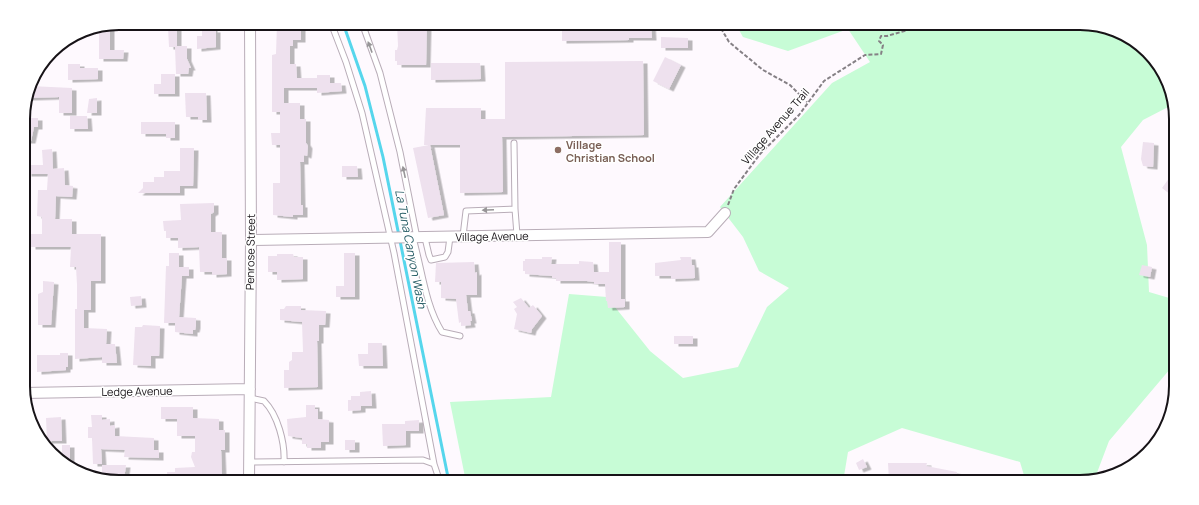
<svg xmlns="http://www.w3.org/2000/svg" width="1199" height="505" viewBox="0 0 1199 505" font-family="Manrope,sans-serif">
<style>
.green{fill:#c7fcd6}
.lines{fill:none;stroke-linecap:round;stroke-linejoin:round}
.stream{stroke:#56d6ec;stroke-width:3}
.building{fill:#eee1ee;filter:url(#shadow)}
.service-casing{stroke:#b9adb8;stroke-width:7}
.minor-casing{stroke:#b9adb8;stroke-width:12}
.path{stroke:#858085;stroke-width:2;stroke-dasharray:4 2;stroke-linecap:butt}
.service{stroke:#fff;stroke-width:5}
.minor{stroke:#fff;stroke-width:10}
.oneway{fill:#979597}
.education-dot{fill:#8d6e63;stroke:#fff;stroke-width:1.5}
.labels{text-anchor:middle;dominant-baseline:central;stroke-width:3;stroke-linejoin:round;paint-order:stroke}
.street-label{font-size:11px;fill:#171317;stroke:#fff}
.education-label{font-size:11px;font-weight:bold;fill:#785e54;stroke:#fff;text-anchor:start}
.water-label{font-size:12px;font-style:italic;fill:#255b64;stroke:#fff}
.rim{fill:none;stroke:#171317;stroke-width:2}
</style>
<defs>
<filter id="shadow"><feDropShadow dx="4.5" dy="2.5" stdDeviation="0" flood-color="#0004"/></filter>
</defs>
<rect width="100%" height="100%" fill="#fef9fe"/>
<path class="green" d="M735 23H1080L1117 30 1156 60 1174 104 1143 120 1121 147 1147 245 1149 292 1176 300V362L1109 441 1095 478 1086 482H1026L1020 462 902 428 848 452 843 482H466L450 402 551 397 569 294 607 297 650 351 683 378 738 367 767 307 789 288 759 271 743 237 720 207 832 83 870 62 848 29 788 51 743 37Z"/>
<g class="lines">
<path class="stream" d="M343 23 365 86 383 157 449 482"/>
</g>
<path class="building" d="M202 23H213V30H216V47L197 49V36H202Z
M277 23H295V28H301V40H293V46H290V64H296L297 78H317V75H330V83H341L342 91 317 93V88H284V103H300V119H306V143L308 146 307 156 304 155V162H300L301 205H303V215H293V217L273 215V183H280V145H272L271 133H280V112H272V55L276 54Z
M397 23H427L426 65H397V61H395V50H397L398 46Z
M562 23H651L652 38H629V40L562 41Z
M110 25V50H124L123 59H99V27Z
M168 27H177V46H187V59L191 68H189L188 74H176L175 47H169Z
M661 37 688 38V48H661Z
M665 57 681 65 669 89 653 81Z
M643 61 644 135 502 137 503 192 460 193V145H430L444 215 428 218 413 148 429 145H424L426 108H481V119H505V62Z
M431 63H480L481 79 431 80Z
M68 64H80V68H98V79L68 80Z
M161 74H175V94H154V84H161Z
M30 86 72 88V113H59V97L27 98Z
M185 93H206L207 120H198V117H186Z
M97 98V113H87L89 99Z
M70 116H87L88 129H70Z
M26 118H38V127H34L31 141H23V129H26Z
M141 122H175V138H166V134H141Z
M1143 142 1154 143 1153 167 1143 166 1141 159Z
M180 148H194L193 186H180V193H138L143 188V182H154V177H164V171H180Z
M52 149 53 169 64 168 65 185 73 186 72 197 56 196 55 219H72V234H101V281H91V310H84V328L107 329 106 344H115L117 363H102V357L75 359V309H77V285L76 267H70L71 247H31V234H42V217L37 216 38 190H47L48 174H27V165H43L42 150Z
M342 166H357L358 177H342Z
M1175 170V198L1162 188Z
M214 203V212L211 214V232H222V258H227V274L212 275V272H200L199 247 178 248V238H166V231H164L163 221 181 220 180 204Z
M609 242H621V299H625V307L608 308 607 301H606L605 284H594V282L587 281H556V278H552V276L525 274V271H523V261H525V259H542V257H552L551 264H579V261L593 262 594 272H609Z
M169 253H179V267H189V276H182L179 317 196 318V326L195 330H193V334L175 332V323H164L166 266H169Z
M344 253H355V297H336V286H344Z
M277 254H293L294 257H303V279L277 280V272H268V256H277Z
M680 257H691L692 265H694L695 278 671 279V276H655V263L681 260Z
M474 262 475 273 477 272V295H466L468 311H470L472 321H470L471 325 461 326V322L459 323 456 299 441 298V282H435L436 263Z
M1142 265 1152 267 1150 277 1139 275Z
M43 281 54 282 51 325H38V294L43 292Z
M141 296 142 305 131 306 130 297Z
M521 298 529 308 533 305 542 316 532 329 531 333 514 329 517 314 514 309 517 307 513 302Z
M286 306H301V310L326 311 325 325H319V341H317L318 387 284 388V370H289V362L292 360V352H303L302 322 280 320V309H284Z
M143 325 160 326 159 356H151V366L133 365 135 327H142Z
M674 336H693V344H674Z
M368 343H382L383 366H359L358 354H368Z
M60 353H68V367H66V370L37 372V355H60Z
M371 391 372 406H361V410L348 411V400H351V396H360V392Z
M306 405H315V409H318V419L329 420V442H321V448H307V444H302V438L288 436 287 419 306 417Z
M161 407H193V418L219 419V430H225V450H221L222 475 190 476V482H168L167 472H175V468L195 467 191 457 192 452H195V436H177V419H161Z
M91 415H102V420L110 419V426L115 425V436L154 438V450H159V458L124 457 125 450 101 449 102 464H93L92 438H88V427H92Z
M61 417 62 441H47L46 418Z
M419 420V431H406V445L383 446 382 424H405V421Z
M345 440H355V450H345Z
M62 445H70V465L62 459Z
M863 459 867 467 859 470 856 463Z
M888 463H927L926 466 957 472 955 482H889Z
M102 465H126L124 479H116V474H102Z
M397 474H416V482H397Z"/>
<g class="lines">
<defs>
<path id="service" d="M331 23 346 62 362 113 394 253 434 464
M362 23 380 73 400 152 417 238
M514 143 515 209
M463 236 466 211 515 209 517 235
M413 238C422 269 425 305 442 332L460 336
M425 238 429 255 431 260 445 257 448 252 450 237
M250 398 264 401C278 415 285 443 284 462
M249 462 423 460 434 464 440 482"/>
<path id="minor" d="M251 240 708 232 725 213
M24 393 250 389
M249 482 251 240 250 23"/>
</defs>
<use href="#service" class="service-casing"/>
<use href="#minor" class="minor-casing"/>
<path class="path" d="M718 23 729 42 763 70 790 85 807 102
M728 205 734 189 760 154 799 115 824 81 865 55 881 54 883 45 879 41 881 36H887L918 27 913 23"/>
<use href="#service" class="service"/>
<use href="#minor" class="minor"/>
</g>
<defs><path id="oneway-solid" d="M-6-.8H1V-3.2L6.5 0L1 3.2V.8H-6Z"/></defs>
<g class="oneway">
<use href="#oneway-solid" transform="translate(370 47) rotate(-110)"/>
<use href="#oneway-solid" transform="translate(404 172) rotate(-102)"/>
<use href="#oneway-solid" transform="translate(488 210) rotate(177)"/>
</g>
<circle class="education-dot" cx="558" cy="150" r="4"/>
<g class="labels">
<g class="street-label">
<text transform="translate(775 126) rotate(-49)">Village Avenue Trail</text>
<text transform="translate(492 236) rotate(-1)">Village Avenue</text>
<text transform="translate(250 252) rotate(-89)">Penrose Street</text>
<text transform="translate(137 391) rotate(-1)">Ledge Avenue</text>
</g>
<g class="education-label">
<text x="566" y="144">Village<tspan x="566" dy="13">Christian School</tspan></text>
</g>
<g class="water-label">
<text transform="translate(411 249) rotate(79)">La Tuna Canyon Wash</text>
</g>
</g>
<path d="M0 0H1199V505H0ZM119 30H1080A89 89 0 0 1 1169 119V386A89 89 0 0 1 1080 475H119A89 89 0 0 1 30 386V119A89 89 0 0 1 119 30Z" fill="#fff" fill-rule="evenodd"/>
<path class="rim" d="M119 30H1080A89 89 0 0 1 1169 119V386A89 89 0 0 1 1080 475H119A89 89 0 0 1 30 386V119A89 89 0 0 1 119 30Z"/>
</svg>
